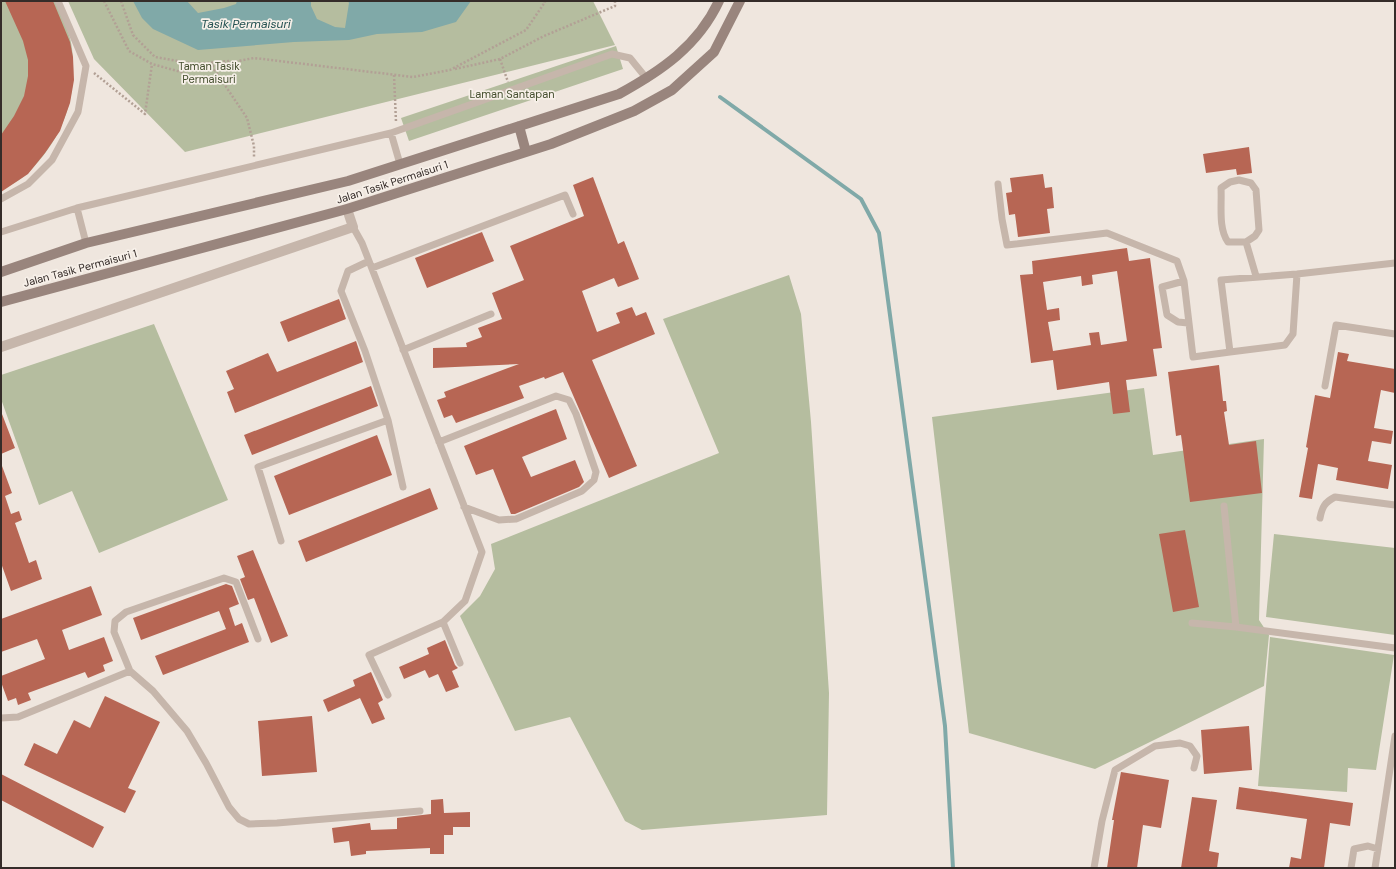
<svg xmlns="http://www.w3.org/2000/svg" width="1396" height="869" viewBox="0 0 1396 869" font-family="'DM Sans',sans-serif">
<style>
.green{fill:#b5bd9f}
.water{fill:#80a9a8}
.lines{fill:none;stroke-linecap:round;stroke-linejoin:round}
.stream{stroke:#80a9a8;stroke-width:4}
.building{fill:#b76654;fill-rule:evenodd}
.path{stroke:#b2a095;stroke-width:2.5;stroke-dasharray:2 2;stroke-linecap:butt}
.service{stroke:#c6b6ab;stroke-width:7}
.minor{stroke:#c6b6ab;stroke-width:10}
.secondary{stroke:#99857d;stroke-width:10}
.labels{text-anchor:middle;dominant-baseline:central;stroke-width:3.5;stroke-linejoin:round;paint-order:stroke}
.park-label{font-size:11px;fill:#465030;stroke:#f7f0e9}
.street-label{font-size:11px;fill:#352c29;stroke:#f7f0e9}
.water-label{font-size:12px;font-style:italic;fill:#245151;stroke:#f7f0e9}
</style>
<rect width="100%" height="100%" fill="#efe6de"/>
<path class="green" d="M1 1H55C59 11 65 21 68 32 72 42 73 55 73 65 75 106 58 143 29 172 21 180 10 185 1 191Z
M68 1H593L615 45 185 152 94 59Z
M616 46 623 69 409 141 401 118Z
M789 275 801 314 811 422 829 693 827 815 642 830 625 821 570 717 515 731 460 616 480 596 495 569 491 544 719 453 663 319Z
M154 324 228 500 99 553 72 491 39 505 1 399V375Z
M1144 388 1153 455 1264 439 1259 620 1269 635 1264 686 1095 769 969 733 932 417Z
M1274 534 1395 548V635L1266 617Z
M1270 637 1394 655 1376 770 1348 768 1347 792 1258 786Z"/>
<path class="water" d="M133 1H187L198 13 224 8 236 4 237 1H311V6L317 19 335 27 345 28 349 3 348 1H471L456 22 422 32 377 34 349 40 294 42 198 50 153 29 142 18Z"/>
<g class="lines">
<path class="stream" d="M720 97 861 199 879 233 945 726 953 868"/>
</g>
<path class="building" d="M5 1H53L70 42 73 57 74 80 70 103 60 131 45 153 28 174 1 192V135L14 116 24 96 28 76V60L23 41Z
M1249 147 1252 173 1237 175 1236 169 1206 173 1203 154Z
M1043 174 1045 188 1052 187 1054 208 1047 209 1050 233 1018 237 1015 214 1009 215 1006 193 1012 192 1010 178Z
M593 177 618 244 624 241 639 279 618 287 614 278 582 291 597 332 620 323 616 313 632 307 636 316 646 312 655 334 592 360 637 466 609 478 563 372 545 379 544 377 519 386 524 398 456 423 452 415 444 418 437 400 446 397 444 392 519 364 433 368V348L467 347 466 343 482 337 478 328 502 319 492 293 524 280 510 246 584 216 573 185Z
M482 232 494 261 427 288 415 258Z
M1127 248 1129 261 1150 258 1162 348 1153 349 1157 376 1126 380 1130 412 1113 414 1109 382 1057 390 1053 360 1031 363 1020 275 1033 274 1032 261ZM1117 271 1127 341 1101 345 1099 332 1089 333 1091 345 1053 351 1048 322 1060 320 1059 308 1047 310 1043 282 1081 276 1082 286 1093 284 1092 275Z
M339 299 346 319 288 342 280 322Z
M356 341 363 362 235 413 227 392 234 389 226 371 268 353 277 372Z
M1338 352 1349 354 1347 361 1395 369V393L1381 390 1374 428 1393 431 1391 444 1372 441 1368 461 1392 465 1388 489 1336 480 1338 468 1318 464 1312 499 1299 497 1308 448 1306 447 1315 395 1330 398Z
M1219 365 1223 401H1226L1227 411 1224 412 1229 445 1256 441 1262 493 1190 502 1181 435 1176 436 1168 372Z
M371 386 378 406 252 455 244 435Z
M556 409 567 439 522 457 531 477 575 460 584 482 579 487 515 514H511L493 469 476 475 464 446Z
M2 414 15 448 1 454V415Z
M377 435 392 475 289 515 274 476Z
M1 466H2L12 493 5 496 11 514 19 511 22 520 15 523 29 563 36 560 42 579 11 591 1 563Z
M430 488 438 509 306 562 298 541Z
M1185 530 1199 607 1173 612 1159 534Z
M253 550 288 636 271 643 254 598 248 600 240 579 245 577 237 556Z
M226 584 232 586 239 604 229 608 235 626 242 623 249 642 163 675 155 656 226 629 219 611 141 640 133 618Z
M91 586 102 615 62 630 69 650 104 637 113 661 103 665 105 671 88 678 85 672 28 693 31 700 18 705 16 698 8 701 1 682V676L45 659 37 639 1 652V619Z
M445 640 455 665 458 668 452 671 459 687 446 692 438 674 429 678 425 670 404 679 399 667 429 654 427 648Z
M371 672 383 700 378 703 385 719 372 724 360 698 328 712 323 700 355 686 353 680Z
M105 696 160 722 128 788 136 791 125 813 24 765 34 743 57 754 74 720 90 728Z
M312 716 317 772 262 776 258 721Z
M1249 726 1252 770 1204 774 1201 730Z
M1121 772 1169 780 1161 828 1143 825 1137 868H1107L1114 820H1112Z
M1 774 104 827 93 848 1 800Z
M1239 787 1353 803 1350 826 1330 823 1324 868H1289L1291 857 1301 859 1307 819 1236 809Z
M1192 797 1217 800 1209 851 1219 853 1217 868H1181Z
M443 799 444 813 470 812V827H453V835H444V854H430V848L366 851V854L351 856 349 841 334 843 332 828 370 823 371 830 397 829V818L431 814V800Z"/>
<g class="lines">
<path class="path" d="M104 1 129 51 152 64 181 72 254 58 413 77 450 70 526 30 545 2 544 1
M121 1 133 35 155 57 195 64 229 61
M500 59 508 82
M212 66 247 118 254 146V158
M455 69 500 59 544 36 615 6V1
M94 73 145 114 152 64
M394 75 396 122"/>
<path class="service" d="M391 133 400 164
M1239 180 1251 183 1256 190 1259 230 1255 236 1246 242H1228C1218 229 1222 204 1221 188L1230 182Z
M998 184 1002 219 1007 245 1107 233 1177 261 1184 281 1193 357 1230 352
M1 199 28 184 52 160 78 112 86 66 58 1
M77 208 86 243
M353 227 362 243 369 261 482 552 465 601 443 622 460 663
M1 232 77 208 391 133 612 54 630 58 647 79
M1246 242 1256 276
M372 268 565 195 573 214
M1297 274 1293 334 1285 345 1230 352 1221 280 1297 274 1395 263
M1184 281 1162 287 1167 315 1178 322 1188 323
M403 350 491 314
M1325 386 1336 325 1395 334
M388 420 403 487
M439 442 556 396 569 400 576 414 596 472 594 480 582 491 516 519 499 520 464 507
M1224 506 1236 627
M1320 518C1322 507 1325 502 1335 497L1395 505
M281 541 258 467 388 420 365 351 341 291 348 271 369 261
M1192 623 1236 627 1395 648
M130 671 114 632 115 621 126 612 224 578 236 582 258 639
M388 695 369 655 443 622
M1 718 18 717 130 671 153 691 187 731 206 763 229 807 239 819 249 824 277 823 420 811
M1094 868 1102 821 1115 770 1155 746 1180 743 1190 746 1197 756 1194 768
M1351 868 1354 849 1368 846 1378 849
M1375 868 1395 736"/>
<path class="minor" d="M1 347 353 227 347 209"/>
<path class="secondary" d="M519 126 526 152
M1 272 86 243 348 181 619 94C661 71 698 46 719 1
M1 302 347 209 551 144 634 111 672 90 714 52 740 1"/>
</g>
<g class="labels">
<g class="park-label">
<text x="209" y="66">Taman Tasik<tspan x="209" dy="13">Permaisuri</tspan></text>
<text x="512" y="94">Laman Santapan</text>
</g>
<g class="street-label">
<text transform="translate(392 182) rotate(-18)">Jalan Tasik Permaisuri 1</text>
<text transform="translate(80 268) rotate(-15)">Jalan Tasik Permaisuri 1</text>
</g>
<g class="water-label">
<text x="246" y="24">Tasik Permaisuri</text>
</g>
</g>
<rect width="1396" height="869" fill="none" stroke="#352c29" stroke-width="4"/>
</svg>
